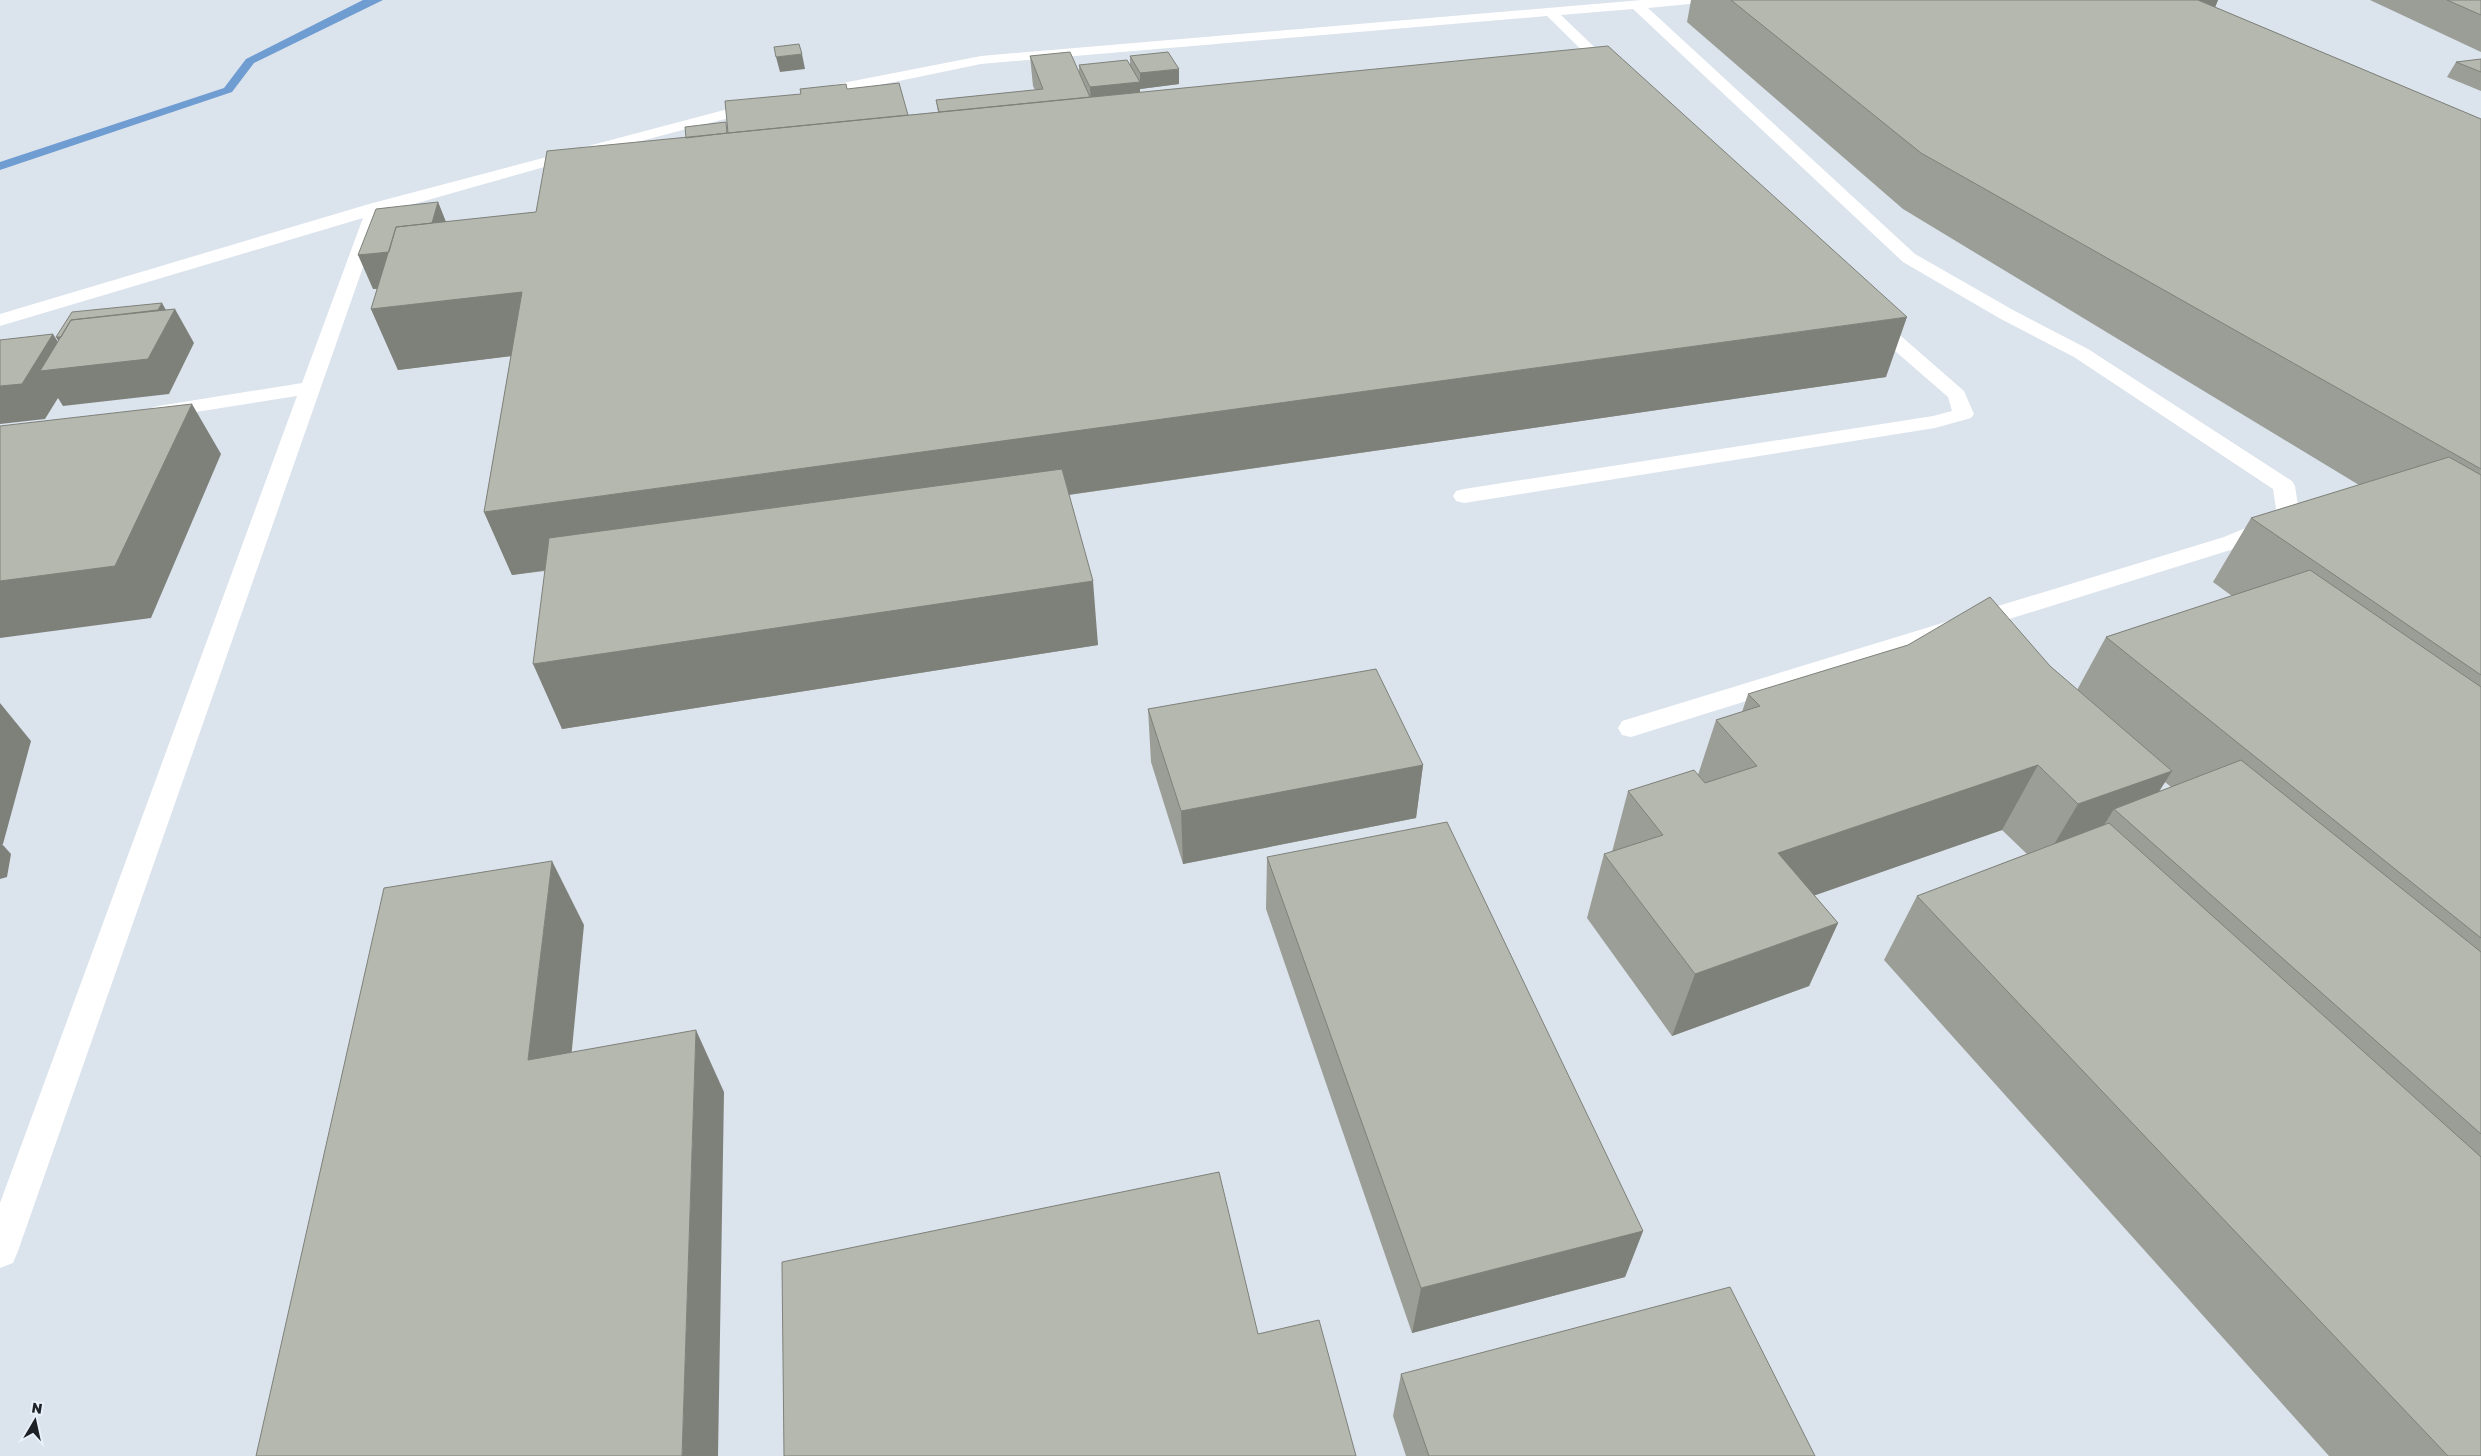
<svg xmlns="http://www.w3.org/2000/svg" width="2481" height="1456" viewBox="0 0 2481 1456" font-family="'Golos Text',sans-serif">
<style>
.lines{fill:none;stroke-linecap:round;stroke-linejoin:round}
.stream{fill:#6f9cd1;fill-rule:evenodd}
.service{fill:#fff;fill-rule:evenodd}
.wall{fill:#9b9e96;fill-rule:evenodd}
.shaded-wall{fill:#7e817a}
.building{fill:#b4b8ae;stroke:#7e817a}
</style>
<rect width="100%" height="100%" fill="#dbe3ed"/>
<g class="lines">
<path class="stream" d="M363 0H383L254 63 232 92 0 170V162L224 88 246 59Z"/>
<path class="service" d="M1642 0H1697L1690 4 1648 8 1915 254 2013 310 2088 349 2292 481 2295 486 2300 518 2297 523 2240 547 1631 737 1622 735 1618 728 1622 721 2224 537 2277 515 2273 489 2074 357 1999 318 1903 262 1633 9 1561 15 1617 69 1619 72 1617 75H1607L1547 16 981 64 812 99 804 94 812 89 981 56Z
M762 100 770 105 767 108 576 158 382 213 18 1251 13 1263 0 1268V1203L297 396 158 418 151 416 148 412 151 408 158 406 302 383 363 218 0 326V314L369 204Z
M1871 314 1878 316 1964 391 1974 414 1971 418 1935 428 1464 503 1456 501 1453 496 1456 491 1464 489 1933 416 1952 411 1948 397 1864 324 1861 320 1864 316Z"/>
</g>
<path class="wall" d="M1691 0H2218L2215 7 2481 119V1456H2329L1884 960 1917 896 2027 854 2002 830 1814 895 1838 923 1809 986 1672 1036 1587 918 1604 854 1612 852 1628 791 1698 775 1716 720 1742 712 1748 694 2050 666 2077 690 2106 637 2232 596 2213 582 2251 518 2359 485 1903 209 1687 22ZM2165 782 2171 787 2159 791Z
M2370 0H2481V52Z
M1030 56 1079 74V65L1130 66V56L1179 84 1140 89V88V92L1886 377 1069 495 1098 645 562 729 545 571 512 575 484 512 511 356 398 370 371 309 377 289H373L438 202 446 222 536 212 686 137 728 130 847 89 908 115 938 112 936 100 1035 90 1033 86Z
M2481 59V91L2447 77 2456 62Z
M1148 709 1423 765 1416 818 1183 864 1151 762Z
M1267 857 1643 1231 1625 1277 1412 1333 1266 909Z
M1401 1374 1815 1456H1406L1393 1416Z"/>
<path class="shaded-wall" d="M2185 0H2218L2212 15Z
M802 54 805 69 780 72 776 57Z
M1179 69V84L1140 89V73Z
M1140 82V97L1091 103 1090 87Z
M438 202 451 235 438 282 373 289 358 255Z
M522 292 544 352 398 370 371 309Z
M162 303 170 317 175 309 194 343 169 394 63 406 58 398 45 419 0 424V386L53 334 74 367 56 337Z
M1907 317 1886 377 512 575 484 512Z
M192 404 221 454 151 618 0 638V581Z
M1093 581 1098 645 562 729 533 664Z
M0 703 31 741 3 844H2L11 854 7 877 0 879Z
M1423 765 1416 818 1183 864 1181 811Z
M2038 765 2002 830 1753 917 1778 853Z
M2172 771 2136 828 2114 809 2088 851 2040 868 2078 804Z
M552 861 584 925 565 1121 528 1060Z
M1838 923 1809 986 1672 1036 1695 974Z
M696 1030 724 1092 718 1456H682Z
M1643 1231 1625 1277 1412 1333 1421 1288Z"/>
<path class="building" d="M1731 0H2198L2481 119V469L1921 153Z
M2447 0H2481V15Z
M799 44 802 54 776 57 774 47Z
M1608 46 1907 317 484 512 522 292 371 309 396 227 536 212 547 151Z
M1070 52 1090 97 939 112 936 100 1043 89 1030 56Z
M1168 52 1179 69 1140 73 1130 56Z
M2481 59V72L2456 62Z
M1127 60 1140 82 1090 87 1079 65Z
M899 83 908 115 728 133 725 101 801 94 800 89 846 84 847 89Z
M726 122 727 133 686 138 685 127Z
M438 202 432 223 396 227 389 252 358 255 376 209Z
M162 303 158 310 71 320 61 337H56L72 312Z
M175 309 148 359 40 371 71 320Z
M53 334 22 384 0 386V340Z
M192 404 115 566 0 581V426Z
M2449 457 2481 475V675L2251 518Z
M1062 469 1093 581 533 664 549 538Z
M2310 570 2481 687V938L2106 637Z
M1990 597 2050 666 2172 771 2078 804 2038 765 1778 853 1838 923 1695 974 1604 854 1663 835 1628 791 1694 770 1705 783 1757 766 1716 720 1760 706 1748 694 1908 645Z
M1376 669 1423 765 1181 811 1148 709Z
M2241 760 2481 952V1134L2114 809Z
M1447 822 1643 1231 1421 1288 1267 857Z
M2109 823 2481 1157V1456H2448L1917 896Z
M552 861 528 1060 696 1030 682 1456H256L384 888Z
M1219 1172 1258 1334 1319 1320 1356 1456H784L782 1262Z
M1730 1287 1815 1456H1429L1401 1374Z"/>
<g transform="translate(35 1421) rotate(9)" stroke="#e8f0fa" stroke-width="4" paint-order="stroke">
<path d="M0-4L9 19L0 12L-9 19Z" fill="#1e2125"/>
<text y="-8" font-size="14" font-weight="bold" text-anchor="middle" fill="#1e2125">N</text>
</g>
</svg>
